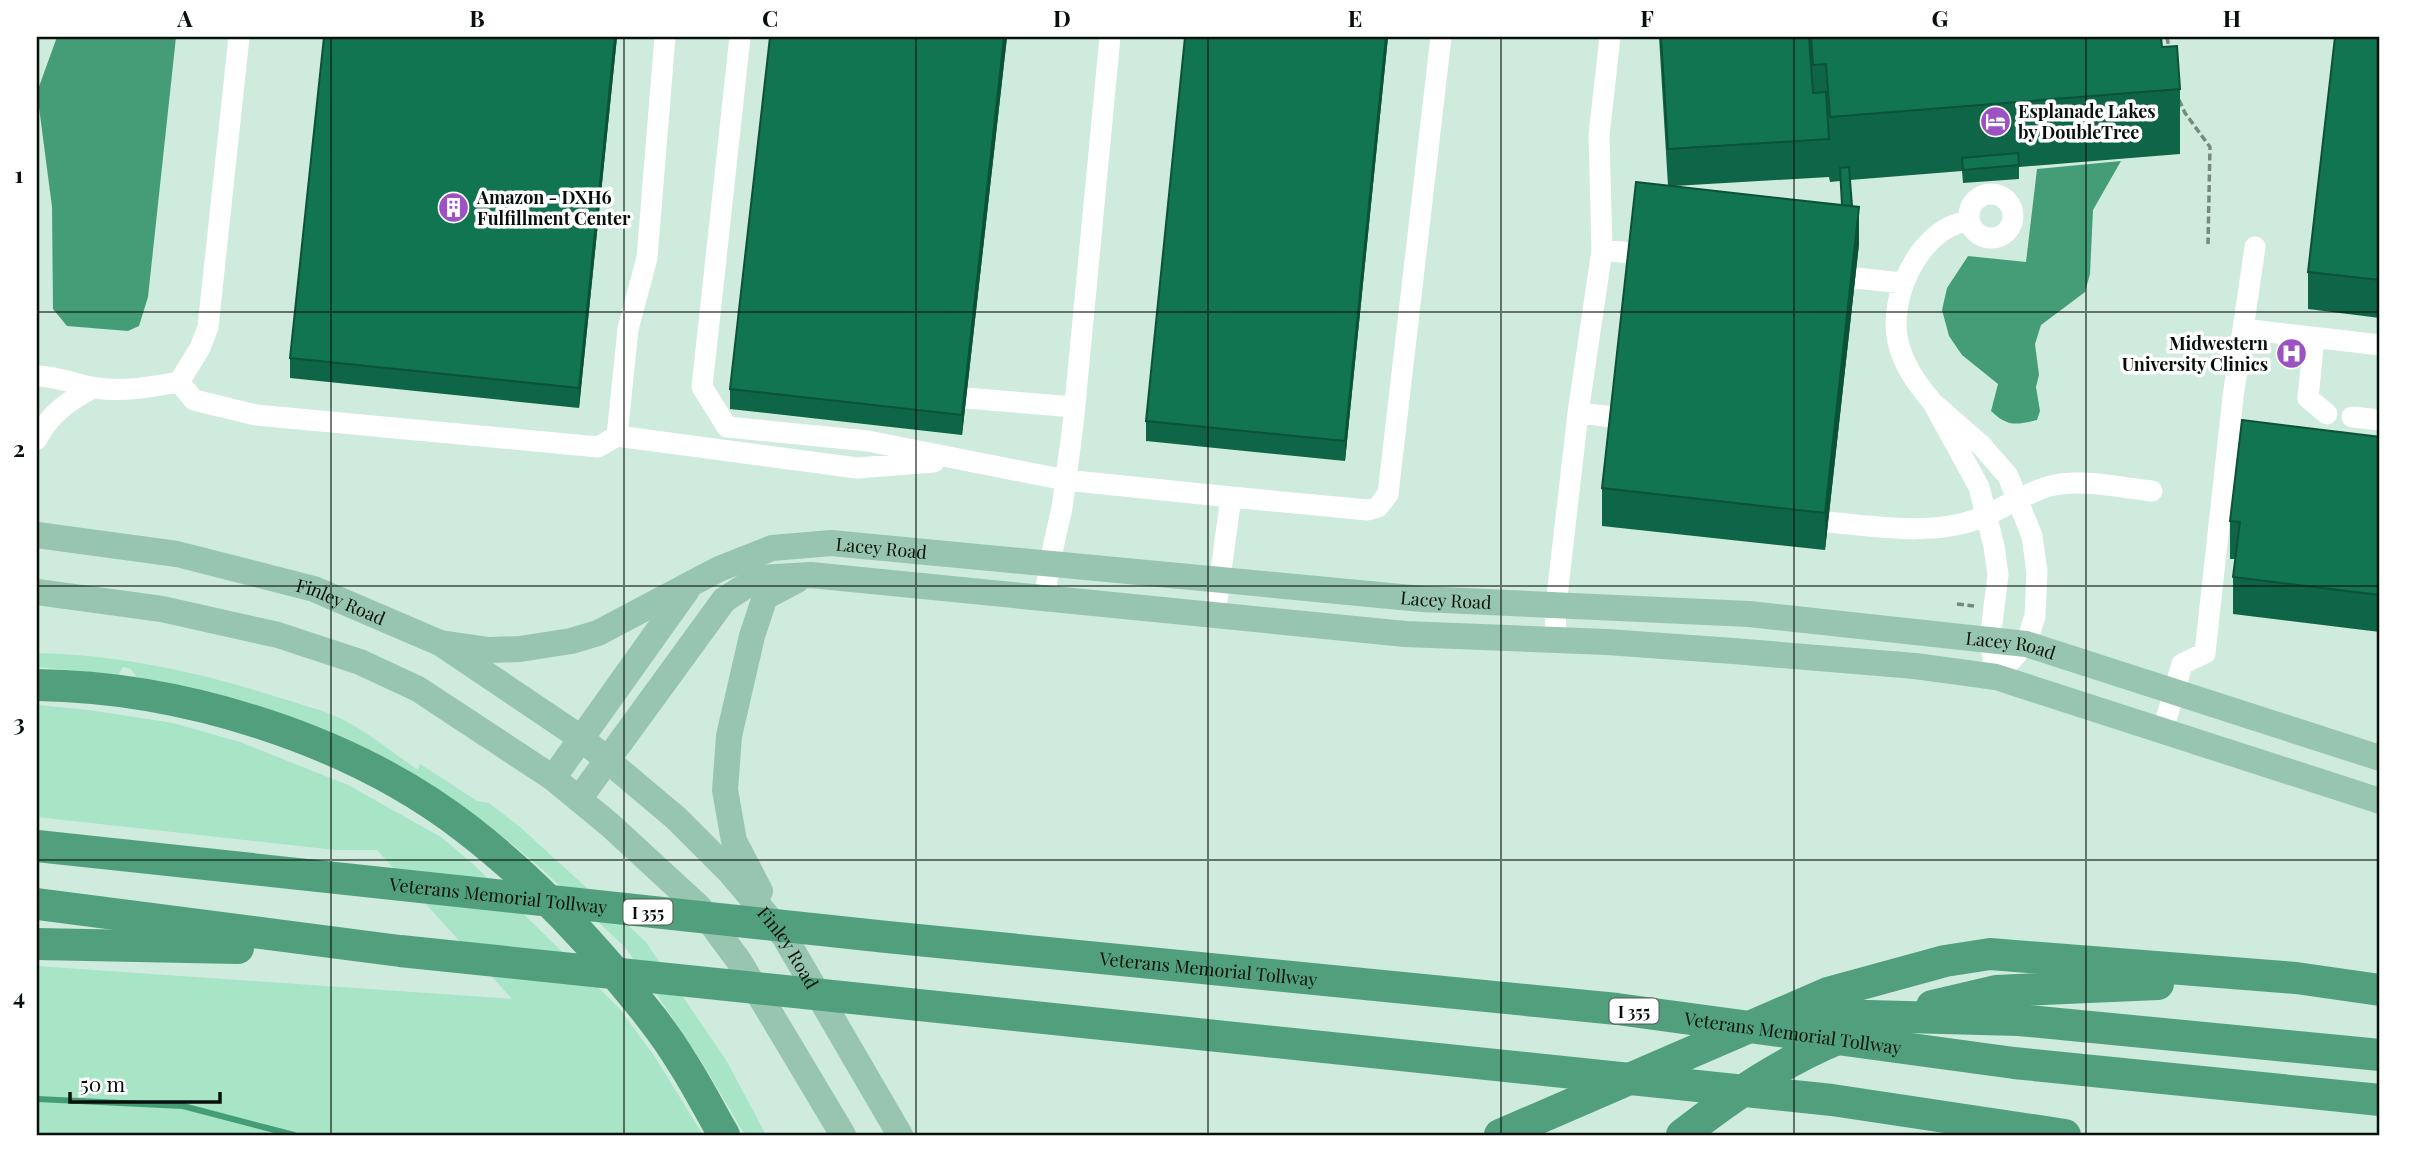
<svg xmlns="http://www.w3.org/2000/svg" width="2417" height="1172" viewBox="0 0 2417 1172" font-family="'Playfair Display',serif">
<style>
.green{fill:#a8e4c6}
.water{fill:#459d77}
.lines{fill:none;stroke-linecap:round;stroke-linejoin:round}
.stream{stroke:#459d77;stroke-width:6}
.path{stroke:#76897f;stroke-width:3.5;stroke-dasharray:7 3.5;stroke-linecap:butt}
.minor{stroke:#fff;stroke-width:21}
.major{stroke:#97c5b0;stroke-width:26}
.highway{stroke:#519f7c;stroke-width:32}
.wall{fill:#0f6547;fill-rule:evenodd}
.shaded-wall{fill:#0c5239}
.building{fill:#117552;stroke:#0c5239;stroke-width:2}
.grid{fill:none;stroke:#07100b;stroke-width:2;stroke-opacity:0.55}
.labels{text-anchor:middle;dominant-baseline:central;stroke-width:7;stroke-linejoin:round;paint-order:stroke}
.shield{fill:#fff;stroke:#515854;stroke-width:2}
.shield-label{font-size:16px;font-weight:bold;fill:#07100b}
.poi-label{font-size:18px;font-weight:bold;fill:#07100b;stroke:#fff;text-anchor:start}
.street-label{font-size:18px;fill:#07100b;stroke:#fff}
.neatline{fill:none;stroke:#07100b;stroke-width:2.5}
.grid-label{font-size:23px;text-anchor:middle;font-weight:bold;fill:#07100b}
</style>
<rect width="100%" height="100%" fill="#cfebdd"/>
<path class="green" d="M37 653C120 655 199 672 277 697 296 703 315 708 333 715 364 728 391 752 418 770L420 764 477 801 489 803 520 827 645 941 726 1060 766 1135H745L705 1067 626 948 543 870 507 840 452 801 227 698 136 677 131 669 123 667 118 675 37 667Z
M37 705 89 710 173 723 240 742 348 785 441 837 473 864 619 1008 655 1057 703 1135H37V966L512 999 377 850H336L37 817Z"/>
<path class="water" d="M57 37H176L148 297 139 326 128 331 67 326 53 309 52 207 37 92Z
M2121 161 2093 210 2090 274 2085 292 2041 325 2035 344 2039 375 2036 387 2040 411 2037 420C2015 425 2008 427 1991 411L1998 384 1962 355 1949 336 1942 310 1947 288 1968 256 2026 262 2037 169Z"/>
<g class="lines">
<path class="stream" d="M37 1099 183 1106 294 1135"/>
<path class="path" d="M2167 37 2169 49
M2179 100 2185 113 2210 147 2208 244
M1957 604 1974 606"/>
<path class="minor" d="M740 37 702 387 727 427 868 441 1065 480 1231 497
M1969 216a22 22 0 1 1 44 0a22 22 0 1 1-44 0Z
M1602 250 1632 253
M1855 278 1903 283
M2243 329 2255 247
M2314 338 2308 398 2327 414
M37 376C58 376 76 385 96 388 125 392 150 387 179 382L200 348 208 327 239 37
M179 382 194 400 256 415 598 447 617 436 628 329 647 258 665 37
M966 398 1074 407
M1933 403 1981 445 2008 476 2032 536 2037 572 2035 616 2026 644 1996 677 1990 640 1998 575 1994 546 1979 487Z
M1933 403C1919 386 1907 371 1900 349 1886 308 1911 247 1949 227 1955 224 1963 222 1969 220
M1578 413 1614 417
M2352 417 2380 420
M617 436 857 468 934 462
M37 439C49 414 70 400 93 388
M1828 522C1871 526 1914 533 1956 525 1990 519 2018 495 2050 486 2079 478 2122 488 2152 491
M1045 599 1049 565 1062 508 1073 425 1110 37
M1215 615 1231 497 1368 510 1378 507 1388 494 1441 37
M1555 641 1556 605 1578 413 1602 250 1599 135 1610 37
M2163 730 2182 664 2205 653 2233 397 2243 329 2380 345"/>
<g class="major">
<path id="s1" d="M37 535 177 554 314 589 440 643 581 738 676 818 730 872 784 936 900 1135"/>
<path d="M37 592 162 609 278 635 360 662 418 689 553 778 610 825 699 907 739 961 843 1135"/>
<path id="s2" d="M440 643 489 650 520 649 571 641 598 633 719 569 772 548 831 543 1422 599 1749 614 2026 644 2380 758"/>
<path d="M553 778 687 590"/>
<path d="M579 799 724 600 758 578 811 575 1405 634 1607 642 1733 651 1915 666 1996 677 2380 801"/>
<path d="M760 891 734 841 725 790 729 736 752 636 765 597 797 580"/>
</g>
<g class="highway">
<path d="M37 685C183 687 351 739 467 829 519 869 566 916 608 965 634 996 661 1027 682 1062 697 1085 710 1111 724 1135"/>
<path id="s3" d="M37 846 887 937 1617 1009 2014 1063 2380 1100"/>
<path d="M37 904 400 951 1832 1100 2065 1135"/>
<path d="M37 944 238 948"/>
<path d="M1932 1006 1996 991 2158 984"/>
<path d="M1792 1014 2019 1020 2380 1055"/>
<path d="M1500 1135 1828 993 1945 961 1990 954 2296 978 2380 990"/>
<path d="M1682 1135C1731 1097 1783 1061 1840 1038"/>
</g>
</g>
<path class="wall" d="M324 37H617L579 408 290 378V358Z
M1007 37 962 435 730 409V389Z
M1185 37H1388L1345 461 1146 441V421Z
M1659 37H2161L2162 47 2180 89V154L2019 167V179L1963 183 1962 171 1850 180 1852 206 1859 244 1825 550 1602 526V488L1668 186ZM1829 177 1830 182 1840 181 1842 205 1674 186Z
M2380 37V318L2308 309V272Z
M2380 437V632L2233 614V577L2235 559H2230V521Z"/>
<path class="shaded-wall" d="M615 37H617L579 408V388Z
M1004 37H1007L962 435V415Z
M1386 37H1388L1345 461V441Z
M1859 207V244L1825 550V513Z"/>
<path class="building" d="M324 37H615L579 388 290 358Z
M770 37H1004L962 415 730 389Z
M1185 37H1386L1345 441 1146 421Z
M1661 37H1809L1813 93 1826 92 1829 139 1668 149Z
M1811 37H2161L2162 47 2177 46 2180 89 1830 117 1826 64 1813 65Z
M2335 37H2380V280L2308 272Z
M2018 153 2019 165 1963 170 1962 158Z
M1849 167 1852 206 1842 205 1840 168Z
M1636 182 1859 207 1825 513 1602 488Z
M2242 420 2380 437V595L2233 577 2240 522 2230 521Z"/>
<path class="grid" d="M331 37V1135M624 37V1135M916 37V1135M1208 37V1135M1501 37V1135M1794 37V1135M2086 37V1135M37 312H2380M37 586H2380M37 860H2380"/>
<defs>
<symbol id="hotel-disc" viewBox="-11 -11 22 22"><circle r="9.5" fill="#9d52c3" stroke="#fff"/><path d="M-6-4.5h1.5V1H6V5H4.5V3h-9V5H-6ZM-4 0a1.8 1.8 0 1 1 3.6 0ZM.5 0V-2.5h3Q6-2.5 6 0Z" fill="#fff"/></symbol>
<symbol id="building-disc" viewBox="-11 -11 22 22"><circle r="9.5" fill="#9d52c3" stroke="#fff"/><path d="M-4-6H4V6H1V3H-1V6H-4ZM-2.5-4.3h1.7v1.8h-1.7ZM.8-4.3h1.7v1.8H.8ZM-2.5-1h1.7V.8h-1.7ZM.8-1h1.7V.8H.8Z" fill="#fff"/></symbol>
<symbol id="hospital-disc" viewBox="-11 -11 22 22"><circle r="9.5" fill="#9d52c3" stroke="#fff"/><path d="M-5-5h3v3.5h4V-5h3V5h-3V1.5h-4V5h-3Z" fill="#fff"/></symbol>
</defs>
<g fill-rule="evenodd">
<use href="#hotel-disc" x="1978" y="104" width="35" height="35"/>
<use href="#building-disc" x="436" y="190" width="35" height="35"/>
<use href="#hospital-disc" x="2274" y="336" width="35" height="35"/>
</g>
<g class="labels">
<g class="shield">
<rect x="623.5" y="899.5" width="49" height="25" rx="5"/>
<rect x="1609.5" y="998.5" width="49" height="25" rx="5"/>
</g>
<g class="shield-label">
<text x="648" y="912">I 355</text>
<text x="1634" y="1011">I 355</text>
</g>
<g class="poi-label">
<text x="2018" y="111">Esplanade Lakes<tspan x="2018" dy="21">by DoubleTree</tspan></text>
<text x="477" y="197">Amazon - DXH6<tspan x="477" dy="21">Fulfillment Center</tspan></text>
<text x="2268" y="343" text-anchor="end">Midwestern<tspan x="2268" dy="21">University Clinics</tspan></text>
</g>
<g class="street-label">
<text stroke="none"><textPath href="#s2" startOffset="464">Lacey Road</textPath></text>
<text stroke="none"><textPath href="#s2" startOffset="1031">Lacey Road</textPath></text>
<text stroke="none"><textPath href="#s1" startOffset="312">Finley Road</textPath></text>
<text stroke="none"><textPath href="#s2" startOffset="1598">Lacey Road</textPath></text>
<text stroke="none"><textPath href="#s3" startOffset="464">Veterans Memorial Tollway</textPath></text>
<text stroke="none"><textPath href="#s1" startOffset="886">Finley Road</textPath></text>
<text stroke="none"><textPath href="#s3" startOffset="1178">Veterans Memorial Tollway</textPath></text>
<text stroke="none"><textPath href="#s3" startOffset="1766">Veterans Memorial Tollway</textPath></text>
</g>
</g>
<rect width="2417" height="1172" fill="none" stroke="#ffffff" stroke-width="77"/>
<path d="M70 1092v10h150v-10" fill="none" stroke="#07100b" stroke-width="3.5"/>
<text x="80" y="1092" font-size="21" fill="#07100b" stroke="#ffffff" stroke-width="5" paint-order="stroke">50 m</text>
<rect x="38" y="38" width="2340" height="1096" class="neatline"/>
<g class="grid-label">
<text x="185" y="27">A</text>
<text x="477" y="27">B</text>
<text x="770" y="27">C</text>
<text x="1062" y="27">D</text>
<text x="1355" y="27">E</text>
<text x="1647" y="27">F</text>
<text x="1940" y="27">G</text>
<text x="2232" y="27">H</text>
<text x="19" y="183">1</text>
<text x="19" y="457">2</text>
<text x="19" y="731">3</text>
<text x="19" y="1005">4</text>
</g>
</svg>
